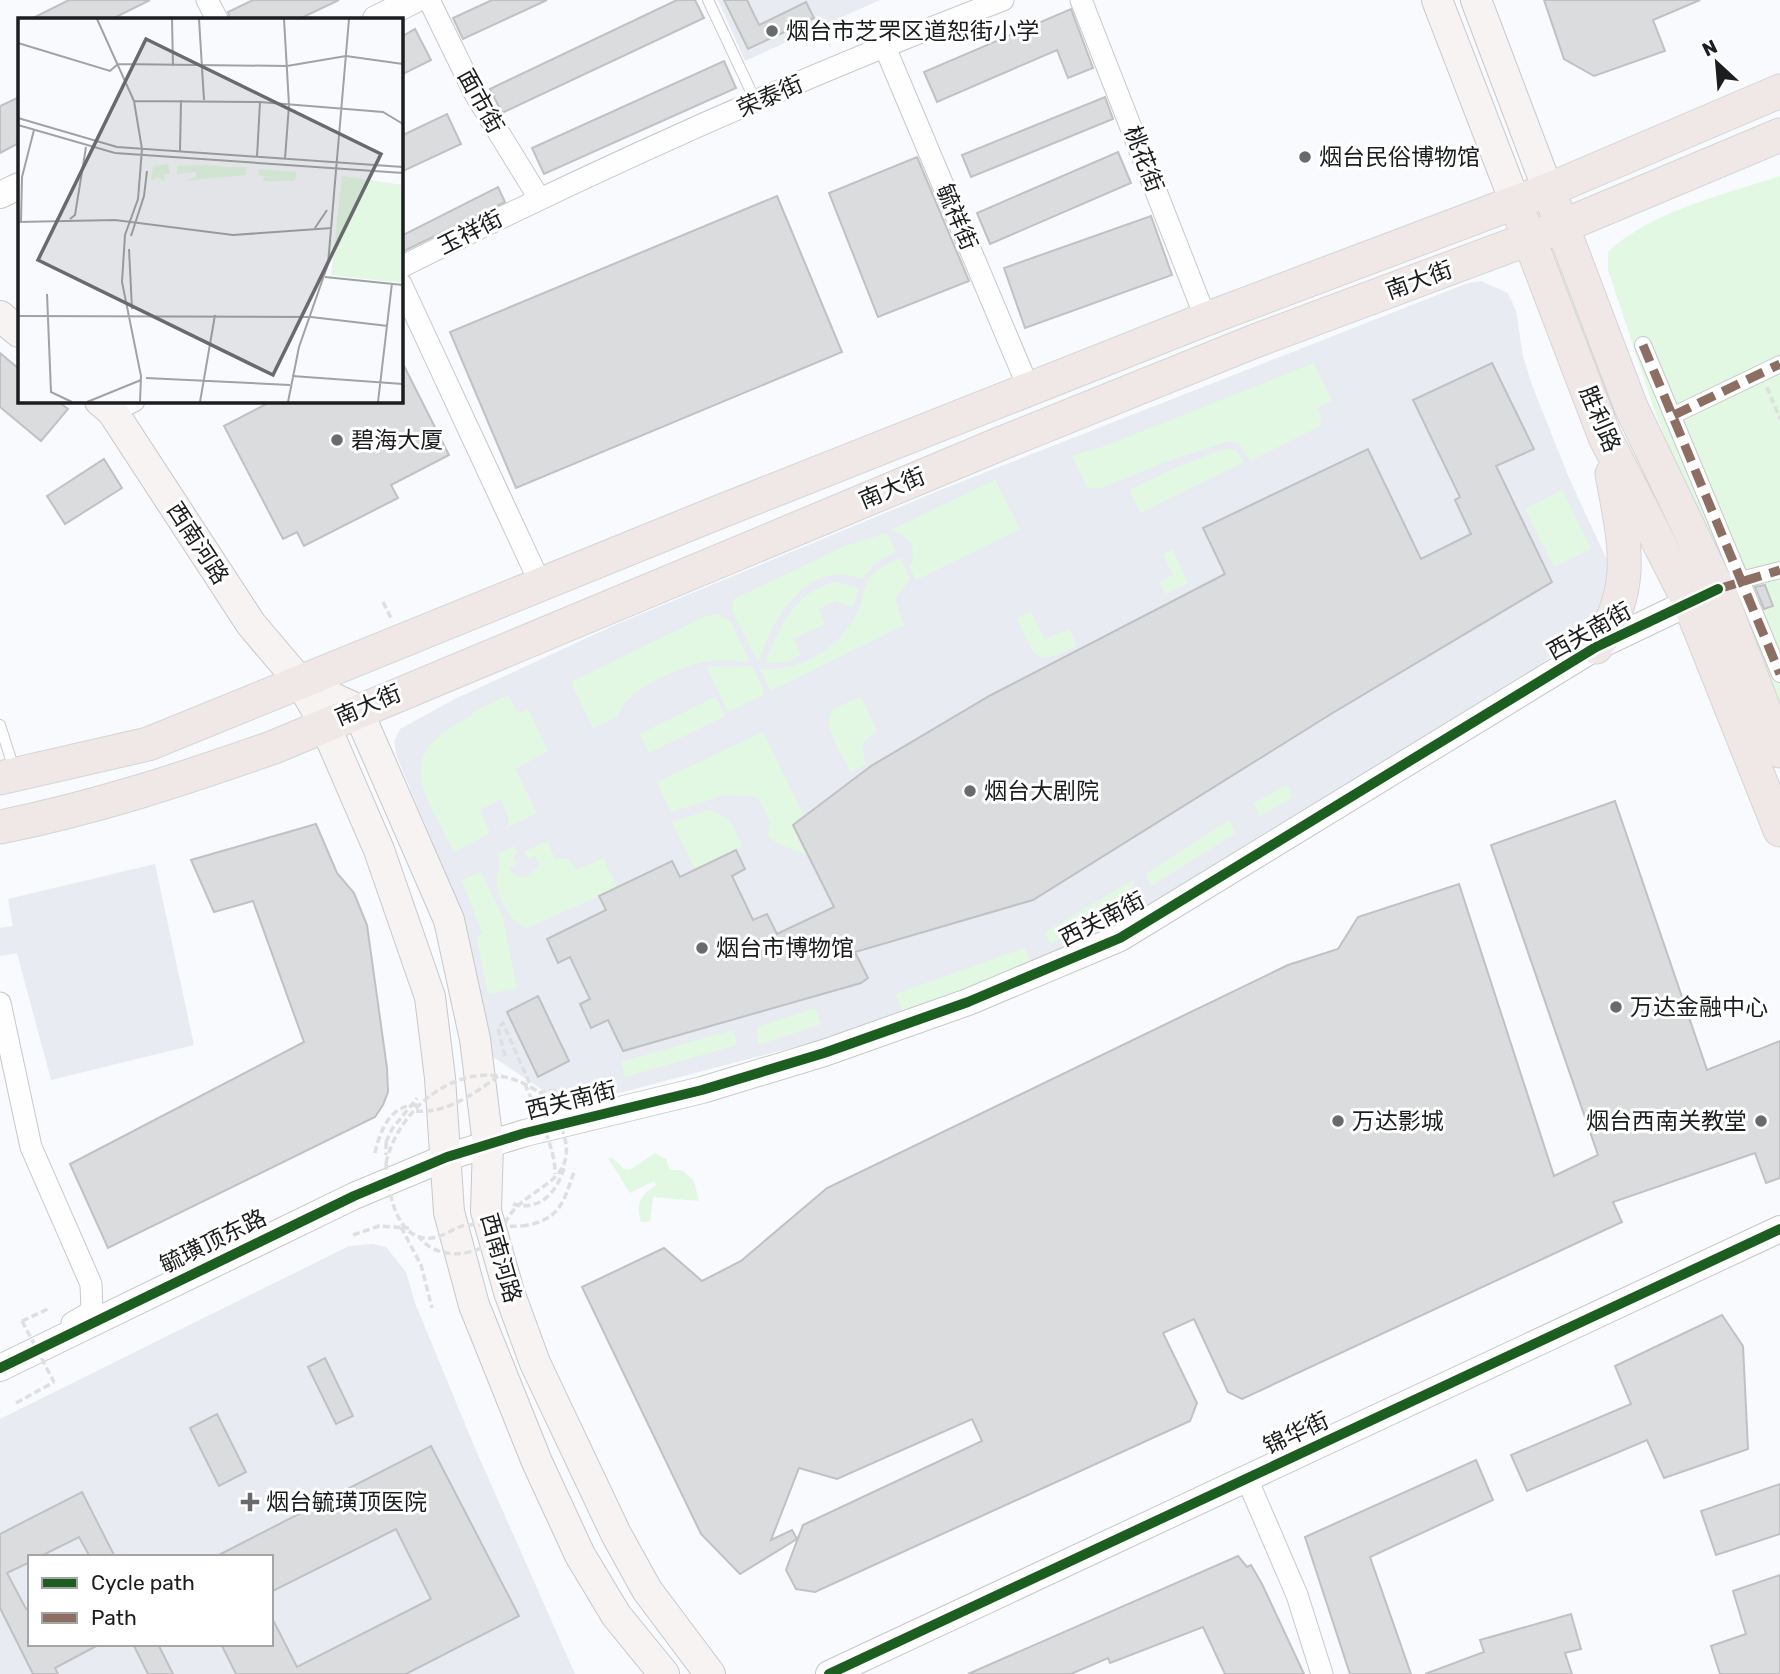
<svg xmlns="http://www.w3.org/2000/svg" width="1780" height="1674" viewBox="0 0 1780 1674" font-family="Rubik,'Noto Sans SC',sans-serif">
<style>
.built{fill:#e8ebf2;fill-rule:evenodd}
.green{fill:#e3f8e3}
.building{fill:#dadcde;stroke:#bfc1c3;stroke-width:2}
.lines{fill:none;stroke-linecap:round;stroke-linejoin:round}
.service-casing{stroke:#c6c8ca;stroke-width:12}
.pedestrian-casing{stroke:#c6c8ca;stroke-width:18}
.minor-casing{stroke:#c6c8ca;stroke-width:23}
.tertiary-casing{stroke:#c6c8ca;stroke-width:28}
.secondary-casing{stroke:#c6c8ca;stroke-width:32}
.primary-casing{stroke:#d4d5d6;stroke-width:35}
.path{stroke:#dedfdf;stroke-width:3.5;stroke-dasharray:7 3.5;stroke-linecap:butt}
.service{stroke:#fefeff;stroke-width:10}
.pedestrian{stroke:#fefeff;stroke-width:16}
.minor{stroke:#fefeff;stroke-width:21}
.tertiary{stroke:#fefeff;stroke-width:26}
.secondary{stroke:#f7f3f3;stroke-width:30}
.primary{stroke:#f0e7e7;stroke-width:33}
.path-bridge{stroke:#dedfdf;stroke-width:3.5;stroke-dasharray:7 3.5;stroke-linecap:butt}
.quiet{stroke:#8d6e63;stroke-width:9;stroke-dasharray:18 9;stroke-linecap:butt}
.cycleway-casing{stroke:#fff;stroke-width:15}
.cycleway{stroke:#1b5e20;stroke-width:10}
.poi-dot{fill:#696a6c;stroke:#fff;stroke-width:2.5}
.labels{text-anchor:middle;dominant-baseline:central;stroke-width:6;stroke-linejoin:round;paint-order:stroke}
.poi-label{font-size:23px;fill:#1c1d1e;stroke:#fff;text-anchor:start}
.street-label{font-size:23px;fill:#1c1d1e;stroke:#fff}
.inset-road{fill:none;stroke:#a0a2a4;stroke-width:2}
.view{fill:#696a6c;fill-opacity:0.15;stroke:#696a6c;stroke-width:3.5}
.inset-edge{fill:none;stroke:#1c1d1e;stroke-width:3.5}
</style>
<rect width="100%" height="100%" fill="#f8fafd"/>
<path class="built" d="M718 0H880L745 61Z
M1481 281 1508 293 1516 311 1523 356 1532 385 1569 478 1607 560 1609 575 1604 599 1583 632 1530 672 1132 920 992 986 829 1038 623 1092 559 1101 493 1057 461 912 397 757 394 742 400 729 455 699 617 624 943 489 1468 283Z
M155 864 194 1045 51 1080 17 953 0 956V928L13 926 8 899Z
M373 1244 386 1247 406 1272 415 1303 475 1448 575 1674H0V1419L349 1246ZM30 1557H271V1644H30Z"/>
<path class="green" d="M1780 176V731L1655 412 1608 270V252C1649 212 1726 194 1780 176Z
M1314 363 1332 401 1317 408 1321 418 1320 426 1250 461 1239 443 1229 441 1170 460 1098 489 1087 487 1072 456 1105 446Z
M1227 448 1236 451 1244 462 1140 513 1130 490 1175 468Z
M995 480 1020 529 916 580 910 568C918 549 911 536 891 530Z
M1562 490 1591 549 1554 567 1525 509Z
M887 533 896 552 875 563 862 579C807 557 772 619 758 662L732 610 734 599 845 546Z
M1173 550 1188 583 1165 594 1160 582 1173 575 1163 554Z
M900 558 910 579 895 599 904 625 771 691 760 669C802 672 841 648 858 611 863 600 863 585 872 575 879 567 890 563 900 558Z
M835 582 859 588 852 607 836 601 819 609 825 624 793 639 801 655 787 662 765 663C780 627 794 592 835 582Z
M1031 612 1045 640 1069 629 1077 646C1033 667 1036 659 1017 618Z
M718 614 731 622 749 661C734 661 719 659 704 662 682 666 620 692 619 716L593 728 571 682 706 616Z
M752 666 765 694 728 712 707 667Z
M508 695 518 713 528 709 548 751 515 769 537 813 507 828 509 820 501 799 480 810 490 833 454 852C423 788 391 756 472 716L471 713Z
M715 697 725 716 649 753 640 734Z
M861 697 877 731C861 742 859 746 867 764L851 772C844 758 823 728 831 713 835 706 853 701 861 697Z
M763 732 804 816 793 825 808 855 778 844 768 836 770 822 758 797 724 795 671 812 657 782Z
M1287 785 1293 797 1260 816 1254 803Z
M710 810 730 820 742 846 695 869 672 822Z
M1229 820 1236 833 1151 886 1146 874Z
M547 841 555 859H568L577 870 603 858 617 888 527 928C509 921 495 896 497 876 499 866 502 864 498 854L514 846 517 853 513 856 517 864 508 868 517 877H527L540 866 535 856 528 859 524 852Z
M481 872 503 918 517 988 488 994 477 939 482 933 462 880Z
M1135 879C1125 913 1079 928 1050 944L1045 932Z
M1024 948 1031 961 967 989 902 1010 896 994Z
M815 1008 821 1024 758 1045 757 1027Z
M733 1030 737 1045 625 1077 621 1062Z
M655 1153 666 1159 670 1170H682L694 1181 699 1201 653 1197 650 1222H641C635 1203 641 1195 656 1185L654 1181 630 1193 608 1158H613L624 1169 630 1170Z"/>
<path class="building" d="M69 0H150L112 19H31Z
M253 0H339L299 19H230L228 12Z
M492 0H547L463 39 453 18Z
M677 0H695L704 18 502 113 490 89Z
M724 0H747L759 25 806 2 814 18 748 49Z
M1544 0H1700L1653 20 1665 51 1594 76 1564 59Z
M1071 9 1093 68 1068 78 1057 50 937 102 924 72Z
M415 29 431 60 401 75V37Z
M724 61 736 88 544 174 532 148Z
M19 97V143L0 153V106Z
M1105 97 1113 119 971 177 962 155Z
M447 114 461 144 401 172V136Z
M1118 152 1131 183 990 244 977 213Z
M917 157 969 281 878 317 829 193Z
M498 187 505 202 402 252 401 236Z
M777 196 842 352 516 488 450 332Z
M1151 216 1172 275 1025 328 1004 268Z
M0 353 19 369V401H57L68 409 41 441 0 407Z
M401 360 449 455 391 485 398 498 304 546 297 532 283 539 224 426 272 401H401Z
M1492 363 1534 449 1496 466 1552 582 1331 714 1033 900 855 952 868 978 861 983 623 1051 608 1020 591 1028 580 1004 590 999 570 957 558 963 547 939 606 910 599 896 672 861 680 877 736 850 745 869 732 876 753 920 767 914 777 934 834 907 793 825 871 766 991 695 1225 574 1203 528 1368 449 1421 559 1471 534 1455 500 1460 497 1413 400Z
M104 459 122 488 65 524 47 496Z
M1765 585 1773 606 1764 609 1755 587Z
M1615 801 1707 1070 1780 1041V1178L1766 1183 1755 1153 1613 1202 1622 1222 1242 1399 1228 1392 1194 1319 1163 1333 1197 1403 1190 1421 815 1592 796 1589 786 1570 803 1525 982 1441 972 1419 837 1479 799 1468 771 1540 792 1530 797 1539 740 1574 701 1534 582 1287 664 1248 702 1281 741 1261 827 1188 1288 965 1338 949 1358 917 1459 884 1554 1176 1598 1155 1491 845Z
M316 824 337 873 354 893 367 925 387 1068 388 1092 383 1105 375 1117 108 1248 70 1164 304 1042 253 901 214 912 191 860Z
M538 996 569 1061 538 1077 507 1012Z
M1722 1315 1743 1346 1748 1449 1664 1478 1647 1440 1527 1491 1511 1455 1631 1404 1615 1366Z
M325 1358 353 1416 336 1424 308 1367Z
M217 1414 246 1472 219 1486 190 1428Z
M431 1446 519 1616 406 1674H236L221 1644H271V1616L297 1667 431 1599 396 1529 271 1592V1557H215Z
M1476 1460 1493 1500 1370 1557 1411 1674H1350L1305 1537Z
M1780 1484V1534L1716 1555 1701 1511Z
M82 1492 115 1557H90L79 1537 39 1557H30V1562L7 1573 26 1609 30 1607V1644H100L55 1668 58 1674H33L0 1608V1534Z
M1238 1556 1247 1567 1251 1565 1262 1584 1304 1674H1225L1203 1627 1110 1663 1108 1658 1071 1674H968Z
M1780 1575V1674H1720L1711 1646 1746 1634 1733 1591Z
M1571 1614 1581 1649 1565 1653 1572 1674H1425L1484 1652 1480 1640Z
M133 1644H158L173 1674H148Z"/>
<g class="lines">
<defs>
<path id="service" d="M708 0 756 102
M0 725 15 772"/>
<path id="pedestrian" d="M1643 345 1780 674
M1674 415 1780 364
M1733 582 1780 570"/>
<path id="minor" d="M207 0 217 19
M429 0 475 94 539 198
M1081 0 1206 319
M884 45 1029 389
M401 267C597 169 798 78 1003 0
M401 284 541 585
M112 411 134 401
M0 1003 31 1147 91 1284 92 1311 72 1323
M1247 1479 1297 1595 1322 1674"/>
<path id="tertiary" d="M376 19 414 0
M0 195 19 186
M0 1368 354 1196 447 1157 525 1133 702 1090 824 1053 968 1002 1120 938 1596 647 1707 594
M829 1674 1780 1229"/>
<path id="secondary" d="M1437 0 1515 202
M1476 0 1548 190
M0 316 19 332
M100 401 112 411 251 624 301 683 324 723 379 850 430 997 440 1078 449 1212 474 1305 537 1462 580 1555 616 1615 664 1674
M301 683 357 709 449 920 475 1039 488 1144 486 1211 509 1292 535 1363 616 1534 647 1590 710 1674"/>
<path id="primary" d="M1555 207 1631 407 1718 589 1780 751
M1522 220 1605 437 1689 602 1780 830
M1596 647C1638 589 1624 540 1612 474
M0 778 148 744 714 514 1206 319 1548 190 1780 91
M0 827C95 808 183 779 274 747L1002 443 1255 341 1563 226 1780 135"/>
</defs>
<use href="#service" class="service-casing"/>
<use href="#pedestrian" class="pedestrian-casing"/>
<use href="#minor" class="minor-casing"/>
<use href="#tertiary" class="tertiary-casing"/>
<use href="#secondary" class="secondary-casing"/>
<use href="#primary" class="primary-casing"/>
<path class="path" d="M1767 387 1780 419
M383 602 392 620
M505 1056 498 1028 503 1023 532 1089
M539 1093C549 1088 582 1091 597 1089
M386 1142 392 1129 417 1098
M375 1153C380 1130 391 1103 419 1105
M513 1204C542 1212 558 1190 565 1165
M522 1226C561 1220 563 1203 575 1169
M401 1227 421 1265 432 1308
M353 1235 379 1226 409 1228
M22 1321 48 1309
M16 1403 54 1382"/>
<use href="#service" class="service"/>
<use href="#pedestrian" class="pedestrian"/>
<use href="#minor" class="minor"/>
<use href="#tertiary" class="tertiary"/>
<use href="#secondary" class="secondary"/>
<use href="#primary" class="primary"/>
<path class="path-bridge" d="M525 1084C535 1110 556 1147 555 1174
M416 1111C447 1114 477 1092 501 1074
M386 1142V1155
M386 1163C399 1106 461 1058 518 1081 528 1085 542 1093 549 1101 557 1112 560 1123 564 1135 577 1180 535 1185 512 1212 506 1219 504 1228 498 1235 479 1258 437 1261 419 1237
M386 1163C388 1189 395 1242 432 1238 445 1237 455 1226 467 1225 485 1224 504 1227 522 1226
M22 1321 54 1382"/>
<path class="quiet" d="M1643 345 1780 674
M1674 415 1780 364
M1718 589 1780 570"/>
<defs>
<path id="cycleway" d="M0 1368 354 1196 447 1157 525 1133 702 1090 824 1053 968 1002 1120 938 1596 647 1718 589
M829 1674 1780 1229"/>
</defs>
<use href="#cycleway" class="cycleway-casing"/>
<use href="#cycleway" class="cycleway"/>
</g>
<g class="poi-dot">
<circle cx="772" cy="31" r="7"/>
<circle cx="1305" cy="157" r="7"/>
<circle cx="337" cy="440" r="7"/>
<circle cx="970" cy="791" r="7"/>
<circle cx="702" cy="948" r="7"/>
<circle cx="1616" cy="1007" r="7"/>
<circle cx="1338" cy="1121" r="7"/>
<circle cx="1761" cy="1121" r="7"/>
<path d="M246.5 1491.5h7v7h7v7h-7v7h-7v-7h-7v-7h7z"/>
</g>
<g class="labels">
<g class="poi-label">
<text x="786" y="31">烟台市芝罘区道恕街小学</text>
<text x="1319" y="157">烟台民俗博物馆</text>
<text x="351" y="440">碧海大厦</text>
<text x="984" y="791">烟台大剧院</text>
<text x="716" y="948">烟台市博物馆</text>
<text x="1630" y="1007">万达金融中心</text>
<text x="1352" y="1121">万达影城</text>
<text x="1747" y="1121" text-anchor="end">烟台西南关教堂</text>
<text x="266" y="1502">烟台毓璜顶医院</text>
</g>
<g class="street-label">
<text transform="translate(770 96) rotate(-24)">荣泰街</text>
<text transform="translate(481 101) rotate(61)">面市街</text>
<text transform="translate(1144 159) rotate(69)">桃花街</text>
<text transform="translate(957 217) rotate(67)">毓祥街</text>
<text transform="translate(470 232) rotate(-27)">玉祥街</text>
<text transform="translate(1419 280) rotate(-20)">南大街</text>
<text transform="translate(1600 419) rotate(67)">胜利路</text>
<text transform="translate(892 488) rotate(-23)">南大街</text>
<text transform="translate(198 543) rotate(57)">西南河路</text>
<text transform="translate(1589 631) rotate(-29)">西关南街</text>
<text transform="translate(368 705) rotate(-23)">南大街</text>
<text transform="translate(1102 919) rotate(-27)">西关南街</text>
<text transform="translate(571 1100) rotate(-14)">西关南街</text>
<text transform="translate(213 1241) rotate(-26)">毓璜顶东路</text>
<text transform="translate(501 1258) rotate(74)">西南河路</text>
<text transform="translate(1296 1433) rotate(-25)">锦华街</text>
</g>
</g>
<g transform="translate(18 18)">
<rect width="385" height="385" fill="#f8fafd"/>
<path d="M150 146 152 156H146V163L140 159 133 163 135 148ZM187 147 211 149V155V149H228V157L165 163 178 159V154L159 156V148ZM240 151 278 154V160L275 163H245L246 159 263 161 241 157ZM324 158 385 167V265L313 257Z" fill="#e3f8e3"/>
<path class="inset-road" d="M79 1 116 83 124 131 120 181 107 217 104 264 123 358 122 384M154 1 155 48M181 1 186 82M266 1 271 87 267 141M0 25 92 53 100 46 269 48 328 38 385 46M116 83 242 84 365 94 385 106M0 100 99 129 385 149M0 107 97 135 385 155M162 133 163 82M239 139 242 84M52 201 57 197 68 129M3 203 4 159 16 112M0 204 97 202 215 217 314 210M297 210 309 192M113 218 126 178 129 153M111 231 114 291M307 259 385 267M29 276 33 374 54 384M0 298 293 299 370 308M274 358 385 366M128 360 272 367M69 384 123 362M182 384 197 297M270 384 281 329 310 246 331 1M360 384 374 265"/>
<path class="view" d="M128 21 363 136 255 357 20 242Z"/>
<rect width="385" height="385" class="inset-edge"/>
</g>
<rect x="28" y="1555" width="245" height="91" fill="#ffffff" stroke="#a4a5a5" stroke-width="2"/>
<rect x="42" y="1578" width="35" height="10" fill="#1b5e20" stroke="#a4a5a5" stroke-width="2"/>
<text x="91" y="1590" font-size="21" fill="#1c1d1e">Cycle path</text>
<rect x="42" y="1613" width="35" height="10" fill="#8d6e63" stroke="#a4a5a5" stroke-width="2"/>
<text x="91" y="1625" font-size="21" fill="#1c1d1e">Path</text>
<g transform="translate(1717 63) rotate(334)" stroke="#ffffff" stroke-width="5" paint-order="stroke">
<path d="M0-5L12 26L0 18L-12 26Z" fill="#1c1d1e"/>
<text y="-10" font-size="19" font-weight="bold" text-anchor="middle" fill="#1c1d1e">N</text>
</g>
</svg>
